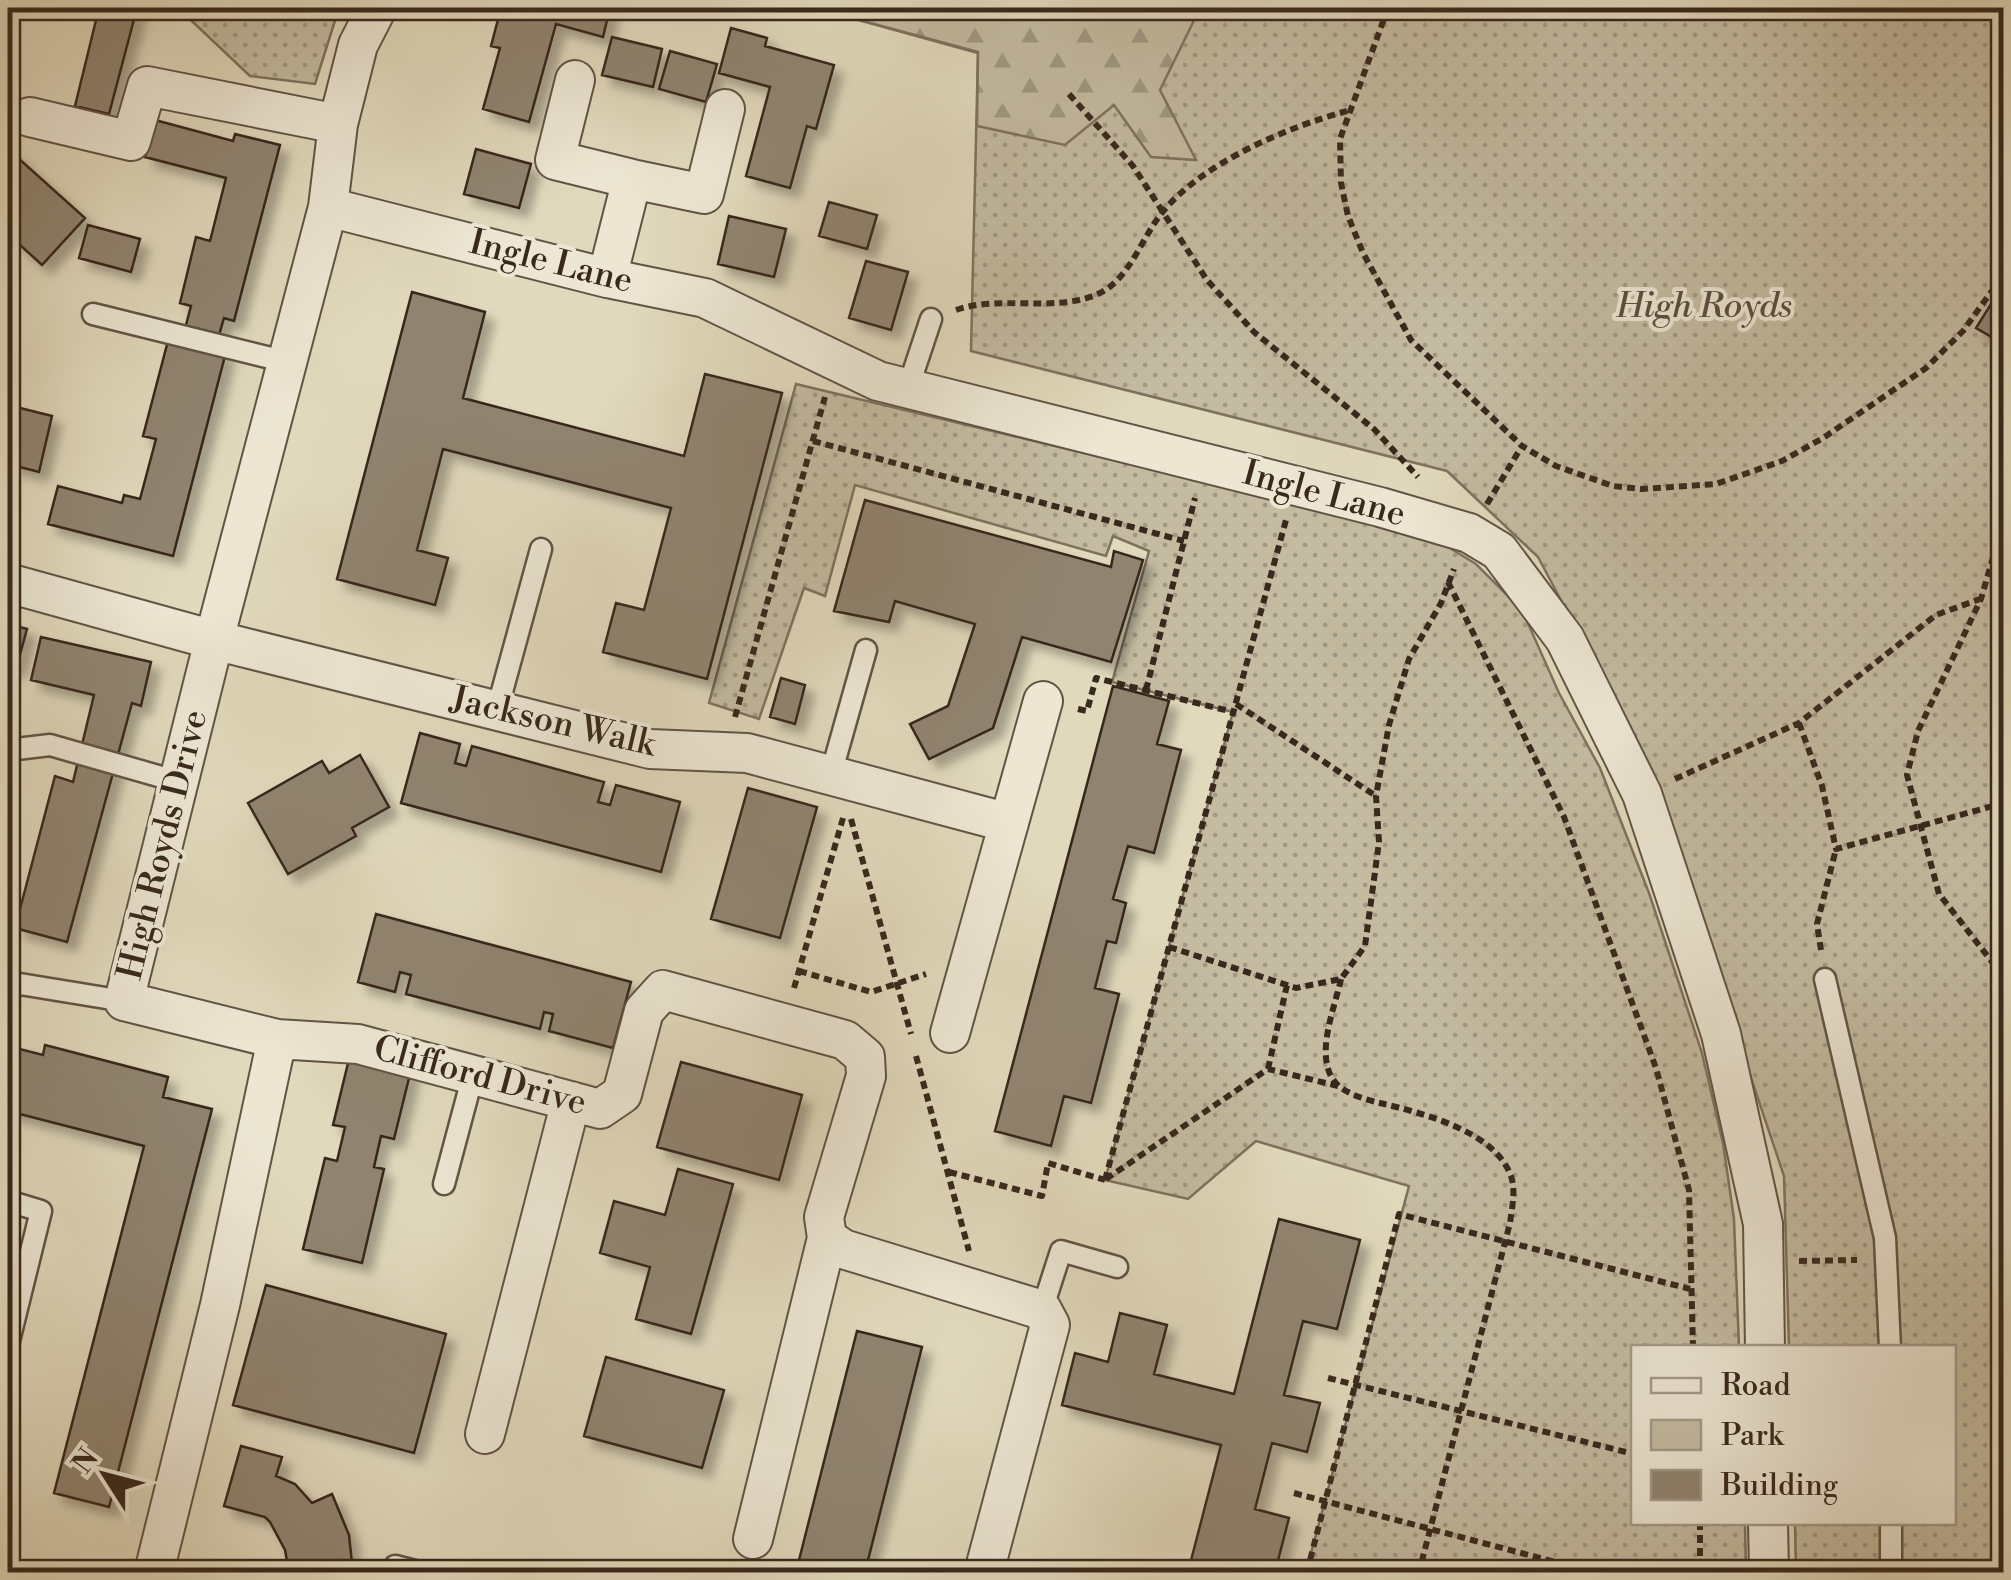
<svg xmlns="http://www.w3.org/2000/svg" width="2011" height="1580" viewBox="0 0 2011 1580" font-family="'Libre Bodoni',serif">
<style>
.green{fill:url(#green-dots);stroke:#7e725f;stroke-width:2.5}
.forest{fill:url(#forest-firs);stroke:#7e725f;stroke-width:2.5}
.building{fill:#908470;stroke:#38281d;stroke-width:2.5;filter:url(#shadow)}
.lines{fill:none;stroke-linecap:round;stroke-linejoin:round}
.service-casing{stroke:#625445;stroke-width:25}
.minor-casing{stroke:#625445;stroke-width:42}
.path{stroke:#38281d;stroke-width:6;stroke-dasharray:8 5;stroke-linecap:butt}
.service{stroke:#ece6d3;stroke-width:20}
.minor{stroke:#ece6d3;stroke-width:38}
.labels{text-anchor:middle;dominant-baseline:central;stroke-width:8;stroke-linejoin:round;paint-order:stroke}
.street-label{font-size:35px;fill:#38281d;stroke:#ece6d3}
.park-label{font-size:35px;font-style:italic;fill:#5b4d3e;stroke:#ece6d3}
</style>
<defs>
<pattern id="green-dots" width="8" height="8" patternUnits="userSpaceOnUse" patternTransform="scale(2.5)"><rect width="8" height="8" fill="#c4bba1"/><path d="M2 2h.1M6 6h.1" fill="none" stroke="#a09883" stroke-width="1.8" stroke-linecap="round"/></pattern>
<pattern id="forest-firs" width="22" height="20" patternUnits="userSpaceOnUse" patternTransform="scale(2.5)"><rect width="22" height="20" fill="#c4bba1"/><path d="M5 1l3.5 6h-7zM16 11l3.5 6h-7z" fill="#a09883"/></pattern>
<filter id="shadow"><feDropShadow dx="9" dy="9" stdDeviation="5" flood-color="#0004"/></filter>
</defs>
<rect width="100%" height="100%" fill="#e1d9bc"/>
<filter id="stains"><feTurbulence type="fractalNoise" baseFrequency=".002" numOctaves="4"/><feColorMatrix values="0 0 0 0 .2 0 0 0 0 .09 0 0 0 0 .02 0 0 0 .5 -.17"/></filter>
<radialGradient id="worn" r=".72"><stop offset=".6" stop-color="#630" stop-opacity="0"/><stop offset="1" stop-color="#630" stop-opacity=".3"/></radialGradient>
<path class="green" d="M178 8H339L315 84 250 76Z
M815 8H2003V1572H1796L1795 1523 1954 1522V1348L1789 1347 1784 1176 1642 753 1538 557 1447 471 971 351 978 53Z
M796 384 1430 536 1476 564 1522 610 1559 693 1600 768 1649 893 1702 1053 1723 1143 1734 1219 1739 1347 1634 1348V1522L1745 1523 1746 1572H1306L1409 1186 1256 1141 1188 1199 1105 1180 1233 712 1112 682 1149 551 1113 536 1106 556 855 485 825 596 804 588 759 719 709 703Z"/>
<path class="forest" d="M815 8H1200L1160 90 1196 160 1151 157 1114 105 1065 145 977 126 978 52Z"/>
<path class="building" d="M99 8H137L109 114 75 106Z
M501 8H610L603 37 556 24 529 122 483 109 500 48 491 46Z
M731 28 767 38 765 46 834 65 816 129 807 126 790 188 746 176 770 87 719 73Z
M612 37 662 49 653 87 602 75Z
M670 51 717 64 706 102 659 89Z
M155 120 233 141 235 134 280 145 234 321 224 318 215 349 226 352 173 556 48 524 58 486 122 503 124 495 140 499 156 439 143 436 169 337 182 340 191 306 180 303 196 237 210 241 226 178 145 157Z
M8 149 85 218 42 265 8 234Z
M476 149 531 164 519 208 464 194Z
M829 202 877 215 867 249 819 236Z
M729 216 786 229 774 277 718 264Z
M88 225 140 239 131 272 79 258Z
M866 261 908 272 891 330 849 318Z
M2004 283V344L1976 328Z
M412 292 485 312 463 398 684 456 705 374 782 393 707 679 603 652 616 603 644 610 671 508 443 449 417 550 448 558 435 605 337 579Z
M8 405 52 416 39 472 8 464Z
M865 500 1111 567 1114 551 1143 560 1111 662 1022 637 993 728 929 759 910 724 948 706 975 624 895 601 889 622 834 611Z
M8 624 27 629 16 669 8 667Z
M41 637 151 662 141 706 132 703 67 942 15 928 55 776 73 782 94 695 31 680Z
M781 678 805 685 795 724 770 717Z
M1113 686 1169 701 1157 744 1181 750 1154 853 1128 846 1113 899 1126 903 1116 943 1107 941 1095 988 1119 994 1091 1103 1064 1096 1051 1146 995 1131Z
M420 733 460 744 455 763 466 766 472 746 604 782 598 802 610 805 616 785 680 802 661 872 401 803Z
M360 755 389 807 352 828 356 836 288 874 248 803 322 761 329 773Z
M748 788 817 807 780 938 711 919Z
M376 914 631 982 613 1048 549 1031 553 1014 544 1012 540 1029 406 994 411 975 400 972 395 992 358 982Z
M45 1045 168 1077 163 1097 212 1109 109 1507 54 1493 144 1146 8 1111V1046L43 1055Z
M350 1055 411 1070 394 1139 381 1136 374 1167 384 1169 362 1263 303 1249 325 1158 337 1161 345 1127 333 1125Z
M681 1062 802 1095 779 1180 657 1147Z
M678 1169 733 1184 691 1334 636 1319 650 1267 600 1253 614 1201 665 1215Z
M1279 1219 1360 1240 1337 1329 1303 1321 1284 1395 1320 1403 1307 1452 1272 1443 1255 1509 1289 1518 1275 1572H1188L1221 1445 1062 1405 1075 1353 1108 1362 1120 1313 1167 1325 1154 1374 1234 1394Z
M266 1285 446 1334 414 1453 233 1405Z
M857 1331 922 1347 865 1572H796Z
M606 1357 724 1390 702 1468 584 1436Z
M241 1446 282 1457 276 1476 295 1484 312 1503 332 1494 349 1535 353 1572H289L285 1550 270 1522 265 1517 224 1506Z"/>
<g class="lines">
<defs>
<path id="service" d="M93 314 287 362
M908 388 931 319
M497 710 541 549
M8 750 50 745 179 782
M831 774 866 650
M1825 979 1885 1238 1890 1348
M8 990 20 984 124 1001
M444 1184 473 1075
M8 1201 41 1211 8 1345
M1042 1310 1061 1251 1117 1267
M1891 1522V1572
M393 1572 395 1566 419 1572
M514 1572H523"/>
<path id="minor" d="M575 80 555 160 632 179 607 278
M30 117 131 141 147 86 338 124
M632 179 704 194 725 109
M328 207 607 278 705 298 878 381 1380 507 1469 533 1499 551 1565 639 1642 794 1721 1034 1763 1224 1765 1348
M8 583 214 640 650 749 747 753 1009 823
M950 1033 1043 701
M277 1039 358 1044 600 1109 622 1094 644 1011 663 990 845 1040 865 1057 866 1076 824 1217 827 1238 843 1249 1042 1310 1050 1325 984 1572
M485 1434 571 1101
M1768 1522 1769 1572
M753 1539 827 1238
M154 1572 220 1305 277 1039 124 1001 214 640 328 207 338 124 358 45 377 8"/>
</defs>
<use href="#service" class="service-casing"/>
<use href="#minor" class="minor-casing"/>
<path class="path" d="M1388 8 1340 139 1341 183 1348 216 1363 253 1411 340 1522 446 1556 466 1613 486 1642 489 1716 484 1782 461 1823 438 1926 368 1963 331 2004 274
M1069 94 1133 166 1207 280 1254 332 1374 429 1418 477
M956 310C1002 294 1055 314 1100 293 1129 279 1142 238 1161 214 1200 164 1287 127 1347 111
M813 441 1184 541
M1487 504 1522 446
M2004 519 1981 599 1918 731 1907 775 1939 894 2004 977
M1448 582 1564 817 1656 1068 1689 1190 1693 1348
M1146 690 1195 498
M1236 704 1376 796
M1078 709 1087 711 1096 678 1233 712
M735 717 825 397
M1799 723 1822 786 1836 849 2004 803
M1675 779 1799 723 1936 615 1980 599
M851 819 911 1034
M1169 947 1296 988 1341 979 1365 946 1379 842 1376 796 1389 725 1409 659 1441 603 1454 569
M1821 950 1817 924 1836 849
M799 971 871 992 926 974
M1341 979C1335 1007 1316 1051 1332 1078 1341 1093 1364 1099 1380 1103 1421 1113 1494 1130 1511 1176 1516 1191 1512 1208 1510 1223L1419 1572
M794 988 843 818
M916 1056 969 1251
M1268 1069 1287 985
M949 1172 1042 1196 1048 1163 1105 1180
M1106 1179 1268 1069 1338 1086
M1105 1180 1286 520
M1799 1261 1857 1260
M1328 1378 1634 1454
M1294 1493 1593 1572
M1700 1522V1572
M1307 1572 1399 1214 1690 1289"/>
<use href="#service" class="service"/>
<use href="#minor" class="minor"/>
</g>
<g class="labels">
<g class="street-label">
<text transform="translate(551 262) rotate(14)">Ingle Lane</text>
<text transform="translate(1324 494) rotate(15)">Ingle Lane</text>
<text transform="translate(553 722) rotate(13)">Jackson Walk</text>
<text transform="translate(163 845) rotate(-76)">High Royds Drive</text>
<text transform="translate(480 1076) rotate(15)">Clifford Drive</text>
</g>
<g class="park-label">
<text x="1704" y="306">High Royds</text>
</g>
</g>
<rect width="2011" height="1580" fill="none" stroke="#e1d9bc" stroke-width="40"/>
<rect x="10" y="10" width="1991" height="1560" fill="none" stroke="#38281d" stroke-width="5"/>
<rect x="20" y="20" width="1971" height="1540" fill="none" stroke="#38281d" stroke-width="2.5"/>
<rect x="1631" y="1345" width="325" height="180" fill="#ece6d3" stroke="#a49a8a" stroke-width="2.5"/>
<rect x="1651" y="1378" width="50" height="15" fill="#ece6d3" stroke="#a49a8a" stroke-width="2.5"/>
<text x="1721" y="1395" font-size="30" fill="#38281d">Road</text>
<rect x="1651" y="1420" width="50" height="30" fill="#c4bba1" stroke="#a49a8a" stroke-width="2.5"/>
<text x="1721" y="1445" font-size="30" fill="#38281d">Park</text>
<rect x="1651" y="1470" width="50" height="30" fill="#908470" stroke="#a49a8a" stroke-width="2.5"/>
<text x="1721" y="1495" font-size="30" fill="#38281d">Building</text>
<g transform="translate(105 1475) rotate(306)" stroke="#ece6d3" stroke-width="8" paint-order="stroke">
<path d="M0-8L18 38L0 25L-18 38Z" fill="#38281d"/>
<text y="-15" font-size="28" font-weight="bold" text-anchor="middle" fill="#38281d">N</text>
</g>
<rect width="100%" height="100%" filter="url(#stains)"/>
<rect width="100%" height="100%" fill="url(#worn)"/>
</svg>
